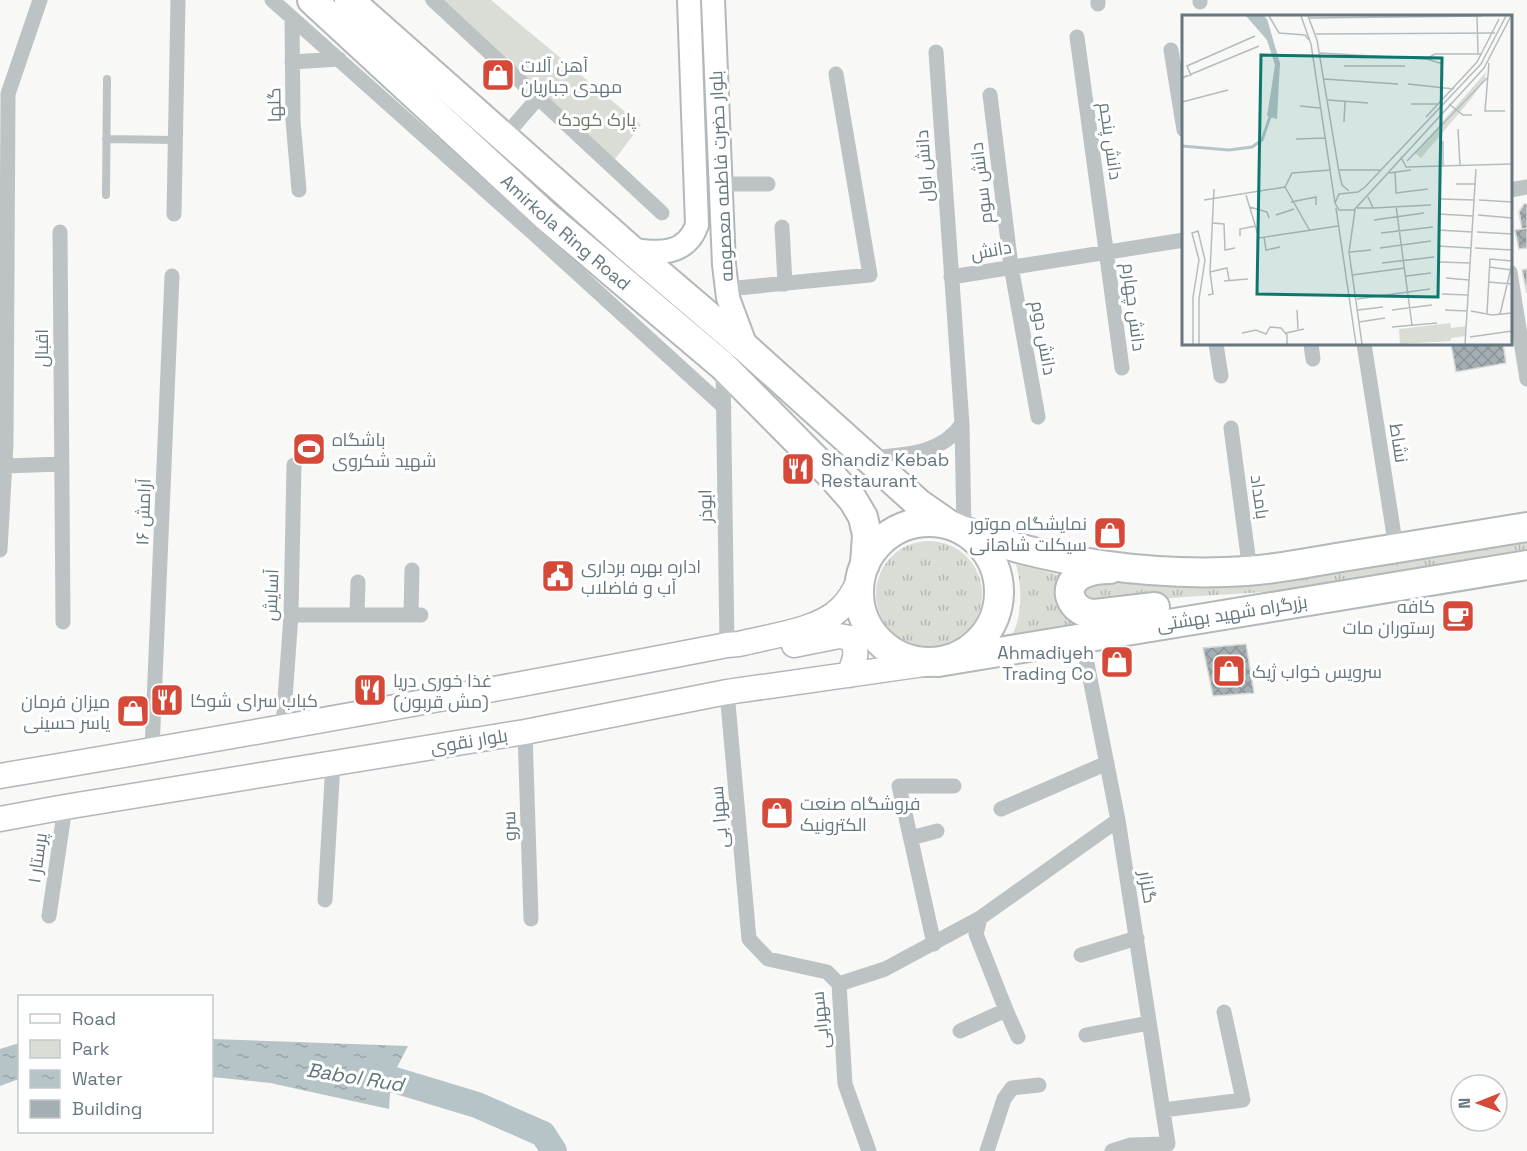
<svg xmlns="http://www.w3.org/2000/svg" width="1527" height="1151" viewBox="0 0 1527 1151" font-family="'Space Grotesk',Cairo,sans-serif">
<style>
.grass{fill:url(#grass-tufts)}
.park{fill:#d9ddd6}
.water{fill:url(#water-ripples)}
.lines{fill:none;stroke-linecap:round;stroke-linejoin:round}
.river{stroke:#b7c4c7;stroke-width:26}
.building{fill:url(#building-cross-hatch);stroke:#dadad8;stroke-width:1.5}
.secondary-casing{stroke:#b2b9bc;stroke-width:26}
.primary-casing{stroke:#b1b7ba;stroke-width:27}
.highway-casing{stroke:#b3b8ba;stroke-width:32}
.lane{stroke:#bdc3c5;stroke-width:8}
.street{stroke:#bdc3c5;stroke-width:15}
.secondary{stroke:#fff;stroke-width:22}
.primary{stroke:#fff;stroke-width:24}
.highway{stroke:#fff;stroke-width:28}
.labels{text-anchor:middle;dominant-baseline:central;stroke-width:6;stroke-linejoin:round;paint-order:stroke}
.poi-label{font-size:18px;fill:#66777f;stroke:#fff;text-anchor:start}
.street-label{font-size:18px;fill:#66777f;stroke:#fff}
.park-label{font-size:18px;fill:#6a7764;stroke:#fff}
.water-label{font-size:20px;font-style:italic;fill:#607679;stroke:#fff}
.inset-river{fill:none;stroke:#b7c4c7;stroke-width:3}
.inset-road{fill:none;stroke:#b5bcbf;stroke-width:1.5}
.view{fill:#0f766e;fill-opacity:0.15;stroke:#0f766e;stroke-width:3}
.inset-edge{fill:none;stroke:#66777f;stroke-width:3}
</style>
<defs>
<pattern id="grass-tufts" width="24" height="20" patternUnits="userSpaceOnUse" patternTransform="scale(1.5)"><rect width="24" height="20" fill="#d9ddd6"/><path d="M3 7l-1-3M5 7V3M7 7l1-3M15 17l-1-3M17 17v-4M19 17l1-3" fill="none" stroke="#b4b8b3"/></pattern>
<pattern id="water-ripples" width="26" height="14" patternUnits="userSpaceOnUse" patternTransform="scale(1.5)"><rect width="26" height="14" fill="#b7c4c7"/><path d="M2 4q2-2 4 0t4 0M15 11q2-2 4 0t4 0" fill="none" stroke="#99a4a7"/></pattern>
<pattern id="building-cross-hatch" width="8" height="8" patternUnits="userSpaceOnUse" patternTransform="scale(1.5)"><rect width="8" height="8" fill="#a5afb3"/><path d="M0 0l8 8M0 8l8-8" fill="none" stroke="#8a9397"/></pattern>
</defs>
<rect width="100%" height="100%" fill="#f8f8f6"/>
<path class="grass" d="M1527 541V549L1266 592 1184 597 1093 606 1084 593 1085 588 1098 580 1156 586 1272 582Z
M876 594a53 53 0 1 1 106 0a53 53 0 1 1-106 0Z
M1016 564 1063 576 1059 596 1174 611 1011 637C1023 616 1022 587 1016 564Z"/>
<path class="park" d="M424 0H491L641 125 612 163Z"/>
<path class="water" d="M212 1039 408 1046 391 1079 389 1109 270 1083 212 1077Z
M19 1043V1079L0 1086V1049Z"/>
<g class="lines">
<path class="river" d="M357 1076 391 1079 477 1105 543 1134 554 1151"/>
</g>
<path class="building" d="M1524 204H1527V228L1522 229 1519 212Z
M1527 228V248L1519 249 1515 230Z
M1527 269V293L1522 270Z
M1451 344H1503L1506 363 1456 372Z
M1246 644 1254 693 1213 696 1203 648Z"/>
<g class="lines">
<defs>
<path id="secondary" d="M713 0 724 265 728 298 747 349
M630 249C657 254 686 256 697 225L689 0"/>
<path id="primary" d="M794 645 839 636 850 638C860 651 854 661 849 675
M0 776C243 735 485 692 727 645L739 644C770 636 816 631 839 610 849 601 854 591 860 579
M0 819 65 807 525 732 727 692 938 662"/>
<g id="highway">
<path id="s1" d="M312 0 546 216 723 366 831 475 853 500 863 517 867 535 865 564"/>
<path d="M349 0 630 249 747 349 918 503 948 524"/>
<circle cx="929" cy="592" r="70"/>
<path d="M964 531C1051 563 1155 577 1247 571 1279 569 1311 562 1342 557 1404 547 1465 537 1527 527"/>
<path d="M1110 569C1101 569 1090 570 1081 575 1059 587 1072 614 1095 614L1155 607"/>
<path d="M938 662 1527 565"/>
</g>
</defs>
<use href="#secondary" class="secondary-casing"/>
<use href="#primary" class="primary-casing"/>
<use href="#highway" class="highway-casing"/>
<path class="lane" d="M106 139 175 140
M106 195 107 79"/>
<path class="street" d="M272 0 532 232 724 407
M433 0 662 213
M1200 2V0
M1098 4V0
M292 18 293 121 299 190
M1077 37 1122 368
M1171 50 1184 130
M936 52 962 424
M292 62 339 59
M990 95 1011 266 1038 417
M504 137 538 98
M720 184H768
M1510 190 1527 187
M174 214 178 0
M782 227 785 284
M60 232 63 622
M1510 272 1527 379
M951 277 1184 240
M727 289 870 275 836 74
M1216 344 1221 376
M1311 344 1313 359
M1364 344 1396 548
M723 369 727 645
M1231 428 1250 571
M869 458C903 455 941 455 962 424L964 531
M5 466 62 464
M0 550 6 445 8 94 40 0
M291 615H421
M357 615 358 582
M411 615 412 570
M1082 638 1118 820 1168 1144 1131 1145 1112 1151
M727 692 749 939 768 959 827 972 839 984 845 1084 869 1151
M283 727 291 615 294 465
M525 732 531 919
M152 750 172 276
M1001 809 1107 763
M911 838 937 831
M325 900 333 763
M49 916 65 807
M980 918 976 934 1006 1010 1018 1037
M934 944 899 786H954
M1081 955 1137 938
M839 984 885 969 980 918 1118 820
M960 1031 1006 1010
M1086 1035 1149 1023
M1163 1110 1243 1100 1224 1012
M987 1151 1004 1099 1012 1088 1039 1085"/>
<use href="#secondary" class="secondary"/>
<use href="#primary" class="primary"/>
<use href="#highway" class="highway"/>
</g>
<defs>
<symbol id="shop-square" viewBox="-11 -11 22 22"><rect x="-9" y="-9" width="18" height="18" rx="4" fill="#d64938" stroke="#fff"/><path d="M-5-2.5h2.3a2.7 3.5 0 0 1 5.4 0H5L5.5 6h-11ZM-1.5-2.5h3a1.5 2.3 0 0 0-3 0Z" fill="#fff"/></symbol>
<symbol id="stadium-square" viewBox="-11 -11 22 22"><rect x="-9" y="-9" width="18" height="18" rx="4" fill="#d64938" stroke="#fff"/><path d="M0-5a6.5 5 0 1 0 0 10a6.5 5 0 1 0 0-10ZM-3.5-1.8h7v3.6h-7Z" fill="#fff"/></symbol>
<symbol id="restaurant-square" viewBox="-11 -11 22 22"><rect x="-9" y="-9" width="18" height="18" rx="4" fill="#d64938" stroke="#fff"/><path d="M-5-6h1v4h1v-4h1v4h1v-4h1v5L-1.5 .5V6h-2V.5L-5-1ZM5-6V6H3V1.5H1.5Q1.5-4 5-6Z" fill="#fff"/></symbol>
<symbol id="civic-square" viewBox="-11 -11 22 22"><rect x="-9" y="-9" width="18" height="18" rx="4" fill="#d64938" stroke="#fff"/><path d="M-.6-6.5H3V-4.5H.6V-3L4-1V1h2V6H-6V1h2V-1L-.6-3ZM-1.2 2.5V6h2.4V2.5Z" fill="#fff"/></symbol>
<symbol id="cafe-square" viewBox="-11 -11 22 22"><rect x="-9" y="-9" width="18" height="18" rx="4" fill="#d64938" stroke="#fff"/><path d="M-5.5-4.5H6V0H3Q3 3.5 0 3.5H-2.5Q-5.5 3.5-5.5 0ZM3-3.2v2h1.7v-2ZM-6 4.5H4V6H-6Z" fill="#fff"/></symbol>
</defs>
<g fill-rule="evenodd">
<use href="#shop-square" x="479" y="56" width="38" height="38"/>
<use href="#stadium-square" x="290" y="430" width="38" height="38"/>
<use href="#restaurant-square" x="779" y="450" width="38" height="38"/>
<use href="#shop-square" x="1091" y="514" width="38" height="38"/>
<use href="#civic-square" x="539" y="557" width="38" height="38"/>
<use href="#cafe-square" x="1439" y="597" width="38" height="38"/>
<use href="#shop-square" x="1098" y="643" width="38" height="38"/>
<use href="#shop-square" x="1210" y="652" width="38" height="38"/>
<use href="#restaurant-square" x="351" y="671" width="38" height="38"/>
<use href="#restaurant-square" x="148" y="681" width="38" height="38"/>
<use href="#shop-square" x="114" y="692" width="38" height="38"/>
<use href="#shop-square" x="758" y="794" width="38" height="38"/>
</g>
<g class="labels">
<g class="poi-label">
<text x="521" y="65">آهن آلات<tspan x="521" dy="21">مهدی جباریان</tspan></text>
<text x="332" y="439">باشگاه<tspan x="332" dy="21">شهید شکروی</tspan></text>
<text x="821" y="459">Shandiz Kebab<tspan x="821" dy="21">Restaurant</tspan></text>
<text x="1087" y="523" text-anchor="end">نمایشگاه موتور<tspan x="1087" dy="21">سیکلت شاهانی</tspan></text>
<text x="581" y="566">اداره بهره برداری<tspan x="581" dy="21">آب و فاضلاب</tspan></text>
<text x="1435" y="606" text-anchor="end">کافه<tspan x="1435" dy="21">رستوران مات</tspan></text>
<text x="1094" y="652" text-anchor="end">Ahmadiyeh<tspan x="1094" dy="21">Trading Co</tspan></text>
<text x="1252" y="671">سرویس خواب ژیک</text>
<text x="393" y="680">غذا خوری دریا<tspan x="393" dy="21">(مش قربون)</tspan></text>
<text x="190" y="700">کباب سرای شوکا</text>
<text x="110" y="701" text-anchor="end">میزان فرمان<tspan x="110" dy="21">یاسر حسینی</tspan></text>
<text x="800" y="803">فروشگاه صنعت<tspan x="800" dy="21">الکترونیک</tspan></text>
</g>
<g class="street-label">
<text transform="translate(274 105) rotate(-91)">گلها</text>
<text transform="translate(1111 141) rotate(82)">دانش پنجم</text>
<text transform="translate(924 166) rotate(-94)">دانش اول</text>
<text transform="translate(721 176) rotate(-93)">بلوار حضرت فاطمه معصومه</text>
<text transform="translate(981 183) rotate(-97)">دانش سوم</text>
<text stroke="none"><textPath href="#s1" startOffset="344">Amirkola Ring Road</textPath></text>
<text transform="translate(991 250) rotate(-10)">دانش</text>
<text transform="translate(1134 307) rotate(83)">دانش چهارم</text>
<text transform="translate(1044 338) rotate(80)">دانش دوم</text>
<text transform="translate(41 348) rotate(-90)">اقبال</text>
<text transform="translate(1399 443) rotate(81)">نشاط</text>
<text transform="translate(1260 497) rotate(82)">بامداد</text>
<text transform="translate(705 506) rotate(-91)">ابوذر</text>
<text transform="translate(143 512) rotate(-88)">آرامش ۱۶</text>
<text transform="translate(271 595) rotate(-88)">آسایش</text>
<text transform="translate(1232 613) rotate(-9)">بزرگراه شهید بهشتی</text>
<text transform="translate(469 741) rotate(-9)">بلوار نقوی</text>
<text transform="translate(719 817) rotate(-95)">سهرا بی</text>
<text transform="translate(509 826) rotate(-92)">سرو</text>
<text transform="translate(37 858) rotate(-82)">پرستار ۱</text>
<text transform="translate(1148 887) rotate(81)">گلزار</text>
<text transform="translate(820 1020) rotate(-96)">سهرابی</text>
</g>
<g class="park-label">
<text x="597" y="119">پارک کودک</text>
</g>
<g class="water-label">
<text transform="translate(355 1077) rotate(9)">Babol Rud</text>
</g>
</g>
<g transform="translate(1182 15)">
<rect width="330" height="330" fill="#f8f8f6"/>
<path d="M268 308 269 313 284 311 283 321 269 323V326L218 329 217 314Z" fill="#d9ddd6"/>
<path d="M304 57 303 64 289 84 239 143 233 138Z" fill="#d9ddd6"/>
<path d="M64 1H82L85 4 98 48 95 104 85 101 93 50 85 25Z" fill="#b7c4c7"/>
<path class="inset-river" d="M0 131 47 135 70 132 80 125 90 96"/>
<path class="inset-road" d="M87 1 97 18 123 20 127 25M119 1 129 29 153 188M126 1 135 25 157 157 160 170 167 176M295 1 296 39M324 1 299 49 183 172 176 177 157 179 153 188 157 195H172L302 53 329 1M127 3 300 1M134 19 313 18M138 38 245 44 261 49M246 43 253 39H300M307 48 303 96H323M162 51H223M9 61 5 51 73 21M0 63 77 31M142 64 216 69M226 69 272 74M146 85 186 88M0 87 46 75M229 89H256M267 89 281 100H290M118 91 138 93M244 102 295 47 317 4M162 107 163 87M276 114 278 150M114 124 143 123M261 126V151M219 142 224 152 330 149M225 146 306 62M157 155H198M213 157 214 178 246 174M207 158 229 155M274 169H293M103 172 128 216M64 180 77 223 156 211M258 184 292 185M22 185 103 172 110 158 149 155M297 185 330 187M109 187 134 182V190M214 191 230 310M68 192 85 197 87 203M154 193 174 329M175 193H191L186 182M191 193 249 190M173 195 167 237 180 329M257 199 291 201M94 200 112 194M296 200 330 203M192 205 242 198M31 208 42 209 43 235 53 233M256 215 290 217M295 217 330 219M199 218 251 212M58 221V214L74 211M82 222 84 235 98 232M256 231 289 233M198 233 249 226M293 233 330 235M168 237 189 235M258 247 288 248M200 248 252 242M307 252 330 255M28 257 45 253 47 265M170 260 223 253M224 261 249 258M264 263 287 265M42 266 66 264M306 267 330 269M260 279 286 280M26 280 31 279 28 257 32 174M175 284 248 274M115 295 116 314M176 295 201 292M210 295 250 290M263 295 285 296M289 296 310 300 330 298M305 298 308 244 330 246M318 299 330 249M177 307 203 303M210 312 255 308M60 318 74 315 84 319 88 312 99 313 105 320V329M104 318 122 314M288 322 330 316M11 329V282L17 245 10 218 16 216 23 245 17 284V329M283 329 294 154"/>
<path class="view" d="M79 40 260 43 256 282 75 279Z"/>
<rect width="330" height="330" class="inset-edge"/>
</g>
<rect x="18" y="995" width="195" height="138" fill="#ffffff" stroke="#c2c9cc" stroke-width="1.5"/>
<rect x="30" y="1014" width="30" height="9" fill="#ffffff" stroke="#c2c9cc" stroke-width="1.5"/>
<text x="72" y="1025" font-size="18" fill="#66777f">Road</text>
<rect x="30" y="1040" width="30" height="18" fill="#d9ddd6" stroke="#c2c9cc" stroke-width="1.5"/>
<text x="72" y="1055" font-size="18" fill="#66777f">Park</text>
<rect x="30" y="1070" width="30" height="18" fill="url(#water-ripples)" stroke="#c2c9cc" stroke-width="1.5"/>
<text x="72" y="1085" font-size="18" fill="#66777f">Water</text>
<rect x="30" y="1100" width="30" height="18" fill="#a5afb3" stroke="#c2c9cc" stroke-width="1.5"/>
<text x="72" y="1115" font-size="18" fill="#66777f">Building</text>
<g transform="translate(1479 1103) rotate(269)"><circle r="28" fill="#ffffff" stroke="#c2c9cc" stroke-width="1.5"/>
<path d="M0-4.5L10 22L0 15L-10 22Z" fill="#d64938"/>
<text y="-9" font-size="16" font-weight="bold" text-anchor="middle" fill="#66777f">N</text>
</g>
</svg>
